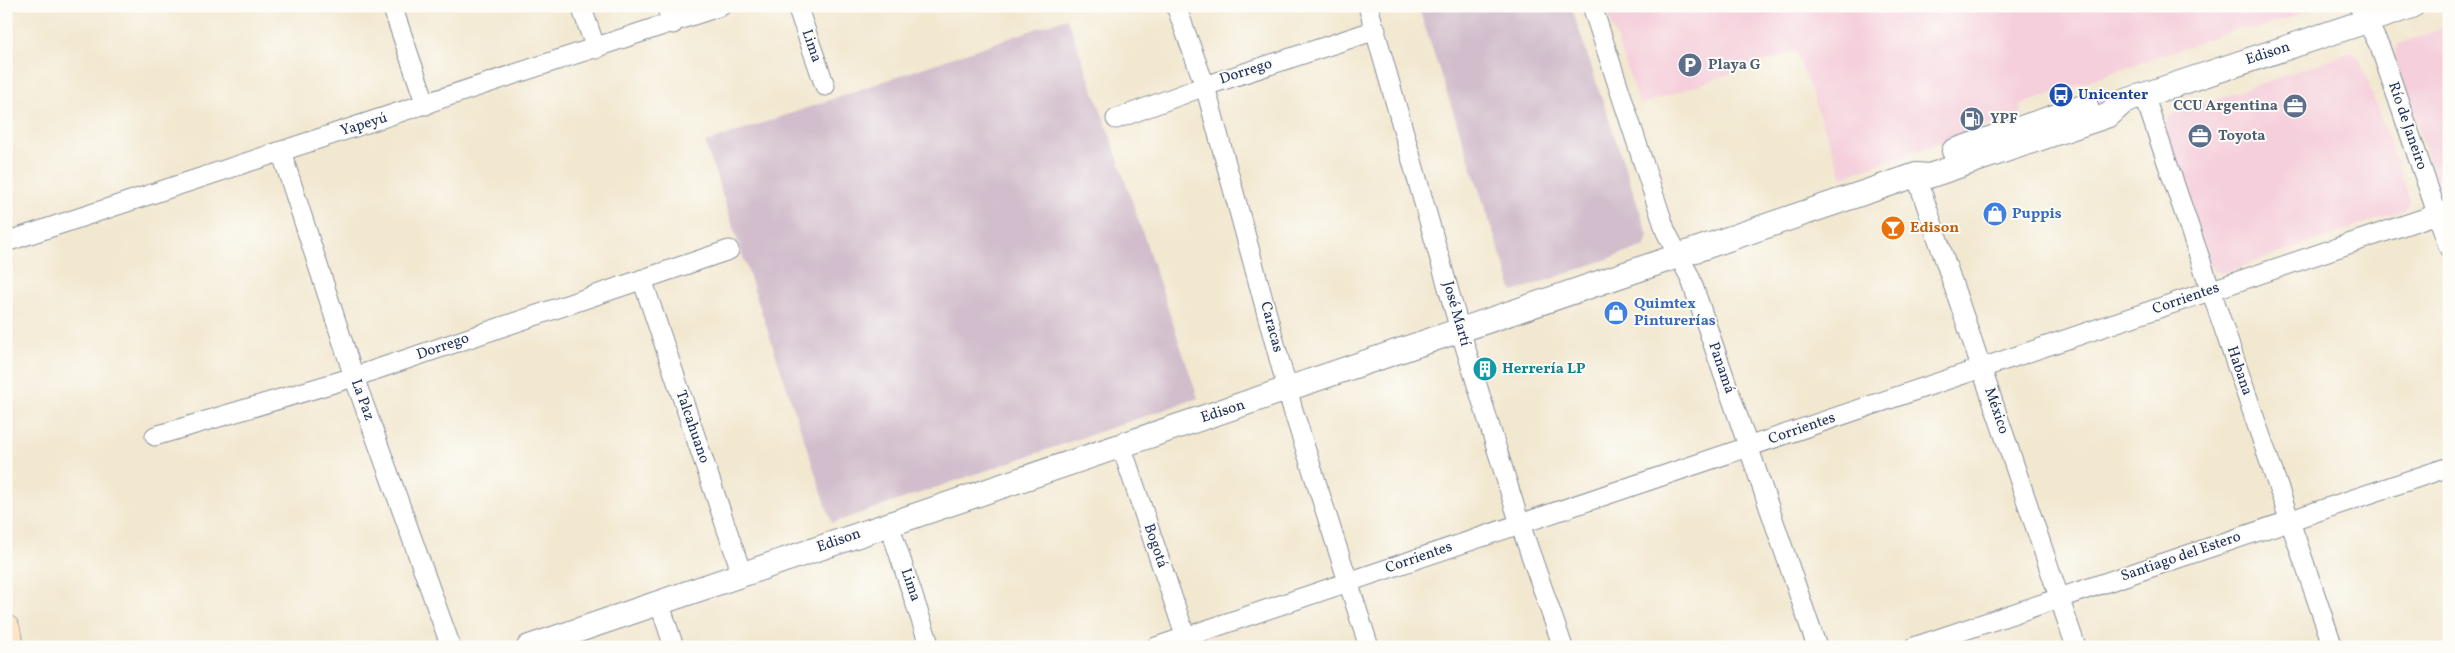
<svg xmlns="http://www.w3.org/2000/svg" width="2455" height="653" viewBox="0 0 2455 653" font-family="Vollkorn,serif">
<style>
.built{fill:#f5cfdc}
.industrial{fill:#d1bdcc}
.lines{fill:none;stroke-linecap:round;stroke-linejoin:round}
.minor-casing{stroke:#868c97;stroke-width:21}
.tertiary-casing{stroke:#868c97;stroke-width:26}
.secondary-casing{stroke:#868c97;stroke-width:29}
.minor{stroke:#fff;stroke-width:19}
.tertiary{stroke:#fff;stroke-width:24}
.secondary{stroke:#ffe4c6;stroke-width:28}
.labels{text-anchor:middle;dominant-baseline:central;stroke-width:4;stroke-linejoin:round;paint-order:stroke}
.street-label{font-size:15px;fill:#1b2f5e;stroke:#fdfcf7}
.service-label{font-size:15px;font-weight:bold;fill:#4e5e75;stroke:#fdfcf7;text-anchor:start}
.transit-label{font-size:15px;font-weight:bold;fill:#164399;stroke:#fdfcf7;text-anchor:start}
.shop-label{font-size:15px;font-weight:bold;fill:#366cbe;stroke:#fdfcf7;text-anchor:start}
.food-label{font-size:15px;font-weight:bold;fill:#c56008;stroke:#fdfcf7;text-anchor:start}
.culture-label{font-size:15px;font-weight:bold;fill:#0d838f;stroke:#fdfcf7;text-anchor:start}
</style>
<rect width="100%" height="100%" fill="#fdfcf7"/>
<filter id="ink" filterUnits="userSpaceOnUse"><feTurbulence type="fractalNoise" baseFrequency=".02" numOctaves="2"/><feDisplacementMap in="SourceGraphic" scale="10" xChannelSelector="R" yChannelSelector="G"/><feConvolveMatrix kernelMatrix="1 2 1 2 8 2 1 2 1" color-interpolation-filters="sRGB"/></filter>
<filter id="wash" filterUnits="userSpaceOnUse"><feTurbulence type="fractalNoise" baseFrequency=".0096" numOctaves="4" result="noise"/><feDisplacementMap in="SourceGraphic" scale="20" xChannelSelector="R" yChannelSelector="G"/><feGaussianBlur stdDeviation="1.12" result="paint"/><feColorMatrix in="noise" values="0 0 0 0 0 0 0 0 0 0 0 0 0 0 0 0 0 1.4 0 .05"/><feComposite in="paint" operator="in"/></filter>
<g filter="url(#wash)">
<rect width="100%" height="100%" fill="#f2e8d0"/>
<path class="built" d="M1605 6H2323L2256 29 2240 28 2020 105 2022 114 1842 177 1796 51 1640 105Z
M2449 26V197L2440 192 2394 57 2398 44Z
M2351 52 2359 57 2410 200 2406 209 2221 274 2211 269 2164 129 2169 116Z"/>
<path class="industrial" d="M1418 6H1571L1648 236 1645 246 1513 292Z
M1067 18 1111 138 1198 398 832 523 705 143Z"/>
</g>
<g filter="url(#ink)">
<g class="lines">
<defs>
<path id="minor" d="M392 6 426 105
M581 6 596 49
M666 6 673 24
M797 6 825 86
M1176 6 1205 86 1293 410 1369 647
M1368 6 1460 330 1520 524 1563 647
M1592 6 1666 232 1690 277 1817 647
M2359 6 2380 47 2449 248
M2144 95 2333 647
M1116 119 1205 86 1376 30
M281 151 354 377 451 647
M1916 175 2076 647
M6 242 721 6
M642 279 742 574
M155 436 354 377 729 250
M1121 445 1189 647
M889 524 930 647
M659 602 674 647
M1156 647 2449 210
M1914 647 2449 467"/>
<path id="tertiary" d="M1954 151 2086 106
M529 647 1916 175 1929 176 2109 115 2123 102 2412 6"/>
<path id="secondary" d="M6 629 10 647"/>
</defs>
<use href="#minor" class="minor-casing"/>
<use href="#tertiary" class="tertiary-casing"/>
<use href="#secondary" class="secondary-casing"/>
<use href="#minor" class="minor"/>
<use href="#tertiary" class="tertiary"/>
<use href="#secondary" class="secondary"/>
</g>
</g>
<defs>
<symbol id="parking-disc" viewBox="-11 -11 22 22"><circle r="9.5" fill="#5c6f8a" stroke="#fdfcf7"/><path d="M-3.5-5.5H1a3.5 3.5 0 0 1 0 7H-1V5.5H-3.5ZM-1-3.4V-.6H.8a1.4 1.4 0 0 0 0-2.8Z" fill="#fff"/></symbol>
<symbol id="bus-disc" viewBox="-11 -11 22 22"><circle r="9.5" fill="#1a4fb4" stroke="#fdfcf7"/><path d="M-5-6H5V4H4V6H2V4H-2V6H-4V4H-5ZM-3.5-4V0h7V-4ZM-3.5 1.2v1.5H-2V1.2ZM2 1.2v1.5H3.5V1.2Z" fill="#fff"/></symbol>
<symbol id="office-disc" viewBox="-11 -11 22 22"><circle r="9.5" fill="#5c6f8a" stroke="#fdfcf7"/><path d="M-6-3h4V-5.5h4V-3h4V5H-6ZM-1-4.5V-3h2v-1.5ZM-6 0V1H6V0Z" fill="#fff"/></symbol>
<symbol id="fuel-disc" viewBox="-11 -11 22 22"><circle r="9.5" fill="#5c6f8a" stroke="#fdfcf7"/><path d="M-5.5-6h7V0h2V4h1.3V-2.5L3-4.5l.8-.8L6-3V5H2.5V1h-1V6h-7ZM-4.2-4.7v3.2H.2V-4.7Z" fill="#fff"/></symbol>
<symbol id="shop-disc" viewBox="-11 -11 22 22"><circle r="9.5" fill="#3f7fe0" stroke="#fdfcf7"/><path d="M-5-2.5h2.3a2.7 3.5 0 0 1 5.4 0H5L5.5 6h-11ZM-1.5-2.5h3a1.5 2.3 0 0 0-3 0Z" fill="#fff"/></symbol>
<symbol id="bar-disc" viewBox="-11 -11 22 22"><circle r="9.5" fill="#e8710a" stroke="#fdfcf7"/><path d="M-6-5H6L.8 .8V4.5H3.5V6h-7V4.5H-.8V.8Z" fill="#fff"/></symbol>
<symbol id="building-disc" viewBox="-11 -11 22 22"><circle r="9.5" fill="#0f9aa8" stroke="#fdfcf7"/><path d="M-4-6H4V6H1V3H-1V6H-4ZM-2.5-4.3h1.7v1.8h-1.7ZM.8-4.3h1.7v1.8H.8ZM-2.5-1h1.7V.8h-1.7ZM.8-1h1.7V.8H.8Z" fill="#fff"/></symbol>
</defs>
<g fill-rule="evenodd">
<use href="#parking-disc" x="1676" y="51" width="28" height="28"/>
<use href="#bus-disc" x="2047" y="81" width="28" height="28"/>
<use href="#office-disc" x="2281" y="92" width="28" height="28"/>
<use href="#fuel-disc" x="1958" y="105" width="28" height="28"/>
<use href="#office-disc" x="2186" y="122" width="28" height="28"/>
<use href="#shop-disc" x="1981" y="200" width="28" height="28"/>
<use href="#bar-disc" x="1879" y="214" width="28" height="28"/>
<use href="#shop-disc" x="1602" y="299" width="28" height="28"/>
<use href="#building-disc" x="1471" y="355" width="28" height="28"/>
</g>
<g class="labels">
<g class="street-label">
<text transform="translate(811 46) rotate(71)">Lima</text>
<text transform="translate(2268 54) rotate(-18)">Edison</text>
<text transform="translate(1246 72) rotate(-18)">Dorrego</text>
<text transform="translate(364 125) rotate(-17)">Yapeyú</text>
<text transform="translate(2407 126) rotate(71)">Río de Janeiro</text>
<text transform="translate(2186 299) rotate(-19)">Corrientes</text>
<text transform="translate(1456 314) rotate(74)">José Martí</text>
<text transform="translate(1271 327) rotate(75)">Caracas</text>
<text transform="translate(443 347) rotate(-19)">Dorrego</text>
<text transform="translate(1721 368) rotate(71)">Panamá</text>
<text transform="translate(2239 371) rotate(71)">Habana</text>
<text transform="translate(362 400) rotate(70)">La Paz</text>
<text transform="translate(1996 411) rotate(71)">México</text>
<text transform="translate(1223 412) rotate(-18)">Edison</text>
<text transform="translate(692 427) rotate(71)">Talcahuano</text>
<text transform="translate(1802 429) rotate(-19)">Corrientes</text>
<text transform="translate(839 541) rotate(-19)">Edison</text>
<text transform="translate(1155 546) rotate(71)">Bogotá</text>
<text transform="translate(2181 557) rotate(-19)">Santiago del Estero</text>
<text transform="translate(1419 558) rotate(-19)">Corrientes</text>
<text transform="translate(910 585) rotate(71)">Lima</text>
</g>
<g class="service-label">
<text x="1708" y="65">Playa G</text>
<text x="2278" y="106" text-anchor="end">CCU Argentina</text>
<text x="1990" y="119">YPF</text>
<text x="2218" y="136">Toyota</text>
</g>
<g class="transit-label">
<text x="2078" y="95">Unicenter</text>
</g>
<g class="shop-label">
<text x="2012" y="214">Puppis</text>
<text x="1634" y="304">Quimtex<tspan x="1634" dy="17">Pinturerías</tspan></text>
</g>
<g class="food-label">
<text x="1910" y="228">Edison</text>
</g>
<g class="culture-label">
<text x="1502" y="369">Herrería LP</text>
</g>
</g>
<rect width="2455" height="653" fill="none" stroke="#fdfcf7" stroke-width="25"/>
</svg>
